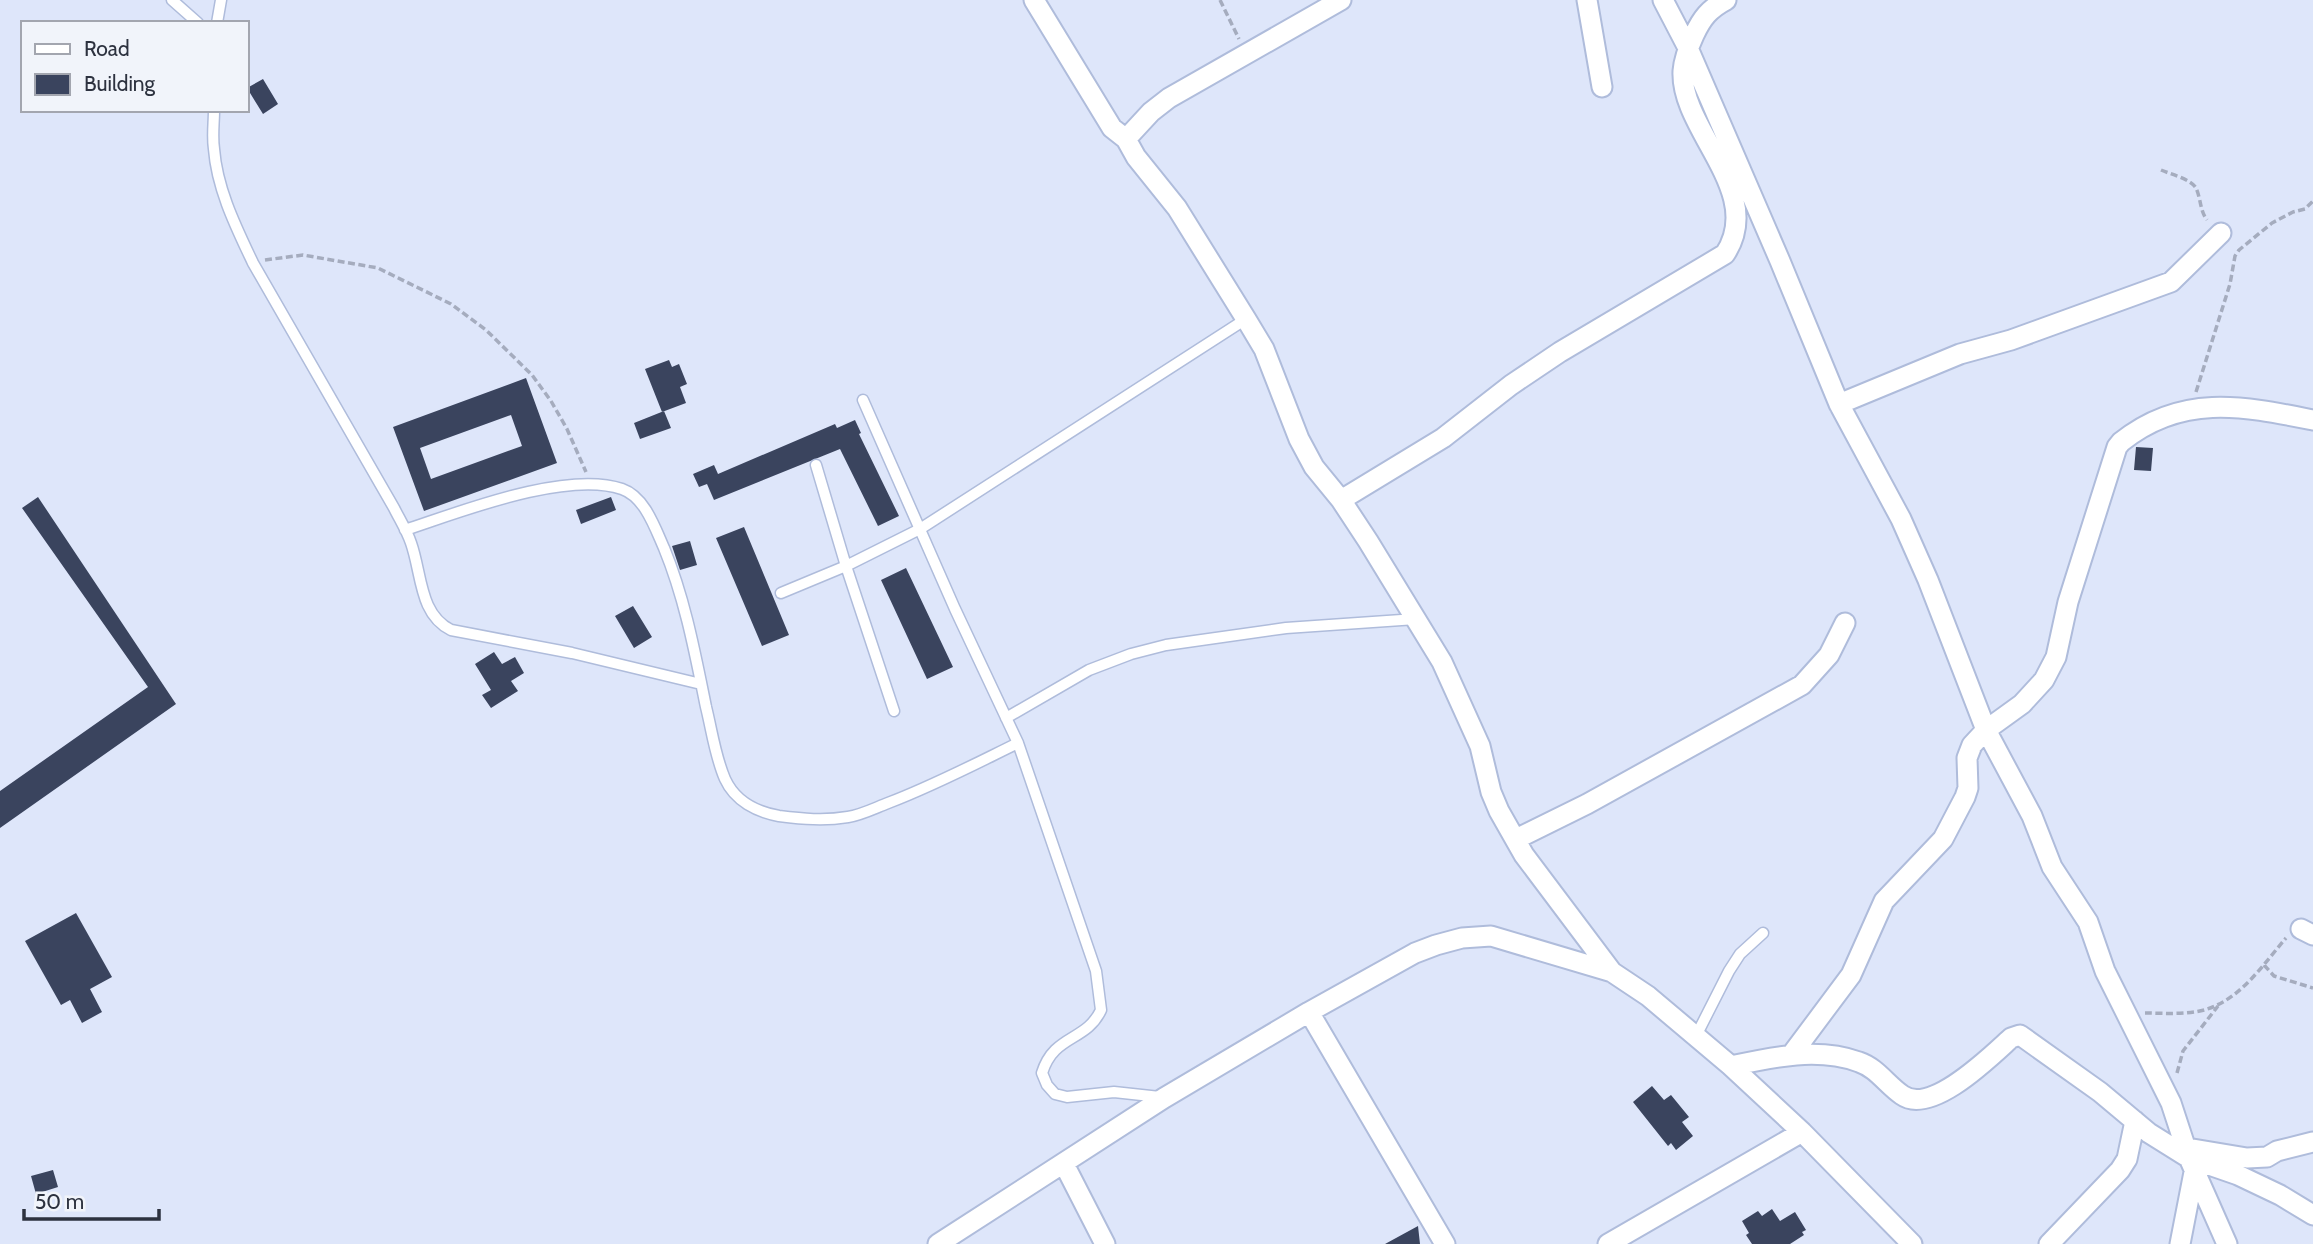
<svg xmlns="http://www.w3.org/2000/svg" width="2313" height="1244" viewBox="0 0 2313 1244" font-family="Cabin,sans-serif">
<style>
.building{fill:#3a445e;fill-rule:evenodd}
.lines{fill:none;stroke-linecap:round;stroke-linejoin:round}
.lane-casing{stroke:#afbcdb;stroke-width:13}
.street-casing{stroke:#afbcdb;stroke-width:23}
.path{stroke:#a5acbe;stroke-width:3.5;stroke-dasharray:7 3.5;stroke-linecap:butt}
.lane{stroke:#fff;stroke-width:10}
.street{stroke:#fff;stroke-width:19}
</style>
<rect width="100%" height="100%" fill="#dee6fa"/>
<path class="building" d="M263 79 278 104 263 114 247 88Z
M669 360 672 367 679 364 687 384 680 387 686 403 662 412 645 369Z
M526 378 557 463 424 511 393 427ZM511 415 522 446 431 479 420 448Z
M664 411 671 428 640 439 634 423Z
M855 420 861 433 859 434 899 516 878 526 840 449 714 500 707 484 699 487 693 474 714 465 718 474 835 424 837 428Z
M2136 447 2153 448 2151 471 2134 470Z
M38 497 176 704 0 828V791L148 687 22 508Z
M611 497 616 510 581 524 576 510Z
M744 527 789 635 762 646 716 538Z
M690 541 697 565 680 570 672 546Z
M906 568 953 667 927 679 881 580Z
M633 606 652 637 634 648 615 616Z
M494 652 502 664 515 657 524 673 511 681 518 691 491 708 482 695 491 690 475 664Z
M76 913 112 977 90 989 102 1012 82 1023 70 1000 61 1005 25 941Z
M1652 1086 1664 1100 1671 1095 1689 1117 1682 1122 1693 1136 1676 1150 1671 1143 1668 1146 1633 1102Z
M53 1170 58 1187 36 1194 31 1176Z
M1772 1209 1780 1221 1795 1212 1806 1230 1802 1232 1804 1235 1790 1244H1752L1746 1235 1749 1233 1742 1221 1758 1211 1762 1216Z
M1418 1226 1420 1244H1385Z"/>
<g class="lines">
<defs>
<path id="lane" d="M172 0 198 23
M217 23 221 0
M214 110C214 123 212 136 214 149 217 189 236 227 253 263L394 508C400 520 407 531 411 543 422 574 419 614 451 630L572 653 701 684
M863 400 955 609 1018 743 1096 971 1101 1010C1086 1042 1054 1034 1042 1073L1047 1085 1055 1094 1067 1097 1114 1092 1160 1097
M816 465 846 566 894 711
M405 530C460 512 566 470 622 489 645 497 655 528 664 548 685 599 695 653 706 707 712 731 715 756 725 779 735 801 757 812 779 816 803 819 824 821 848 817 861 815 875 808 888 803 933 786 975 764 1018 743
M781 593 846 566 920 529 1246 319
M1006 718 1089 670 1131 654 1166 645 1286 628 1416 619
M1696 1036 1729 971 1740 954 1763 933"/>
<path id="street" d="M1034 0 1112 128 1126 139 1136 157 1177 208 1246 319 1264 349 1299 439 1314 467 1341 500 1368 541 1442 662 1480 746 1491 792 1499 811 1524 855 1612 972
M1587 0 1602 87
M1663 0 1688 48 1780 261 1839 404 1901 519 1928 580 1986 730 2032 816 2052 867 2088 922 2105 971 2171 1103 2189 1158 2227 1244
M1126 139 1151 112 1169 98 1341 0
M1839 404 1960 354 2011 340 2171 282 2221 233
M1341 500 1443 438 1511 385 1560 352 1725 254C1766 192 1680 130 1683 71 1684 58 1689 46 1694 35 1702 18 1709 9 1726 0
M1516 839 1587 804 1802 685 1829 655 1845 623
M2301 929 2313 935
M1309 1012 1445 1244
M1792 1054 1851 975 1884 901 1943 839 1965 797 1968 788 1967 758 1972 745 1986 730 2022 704 2044 680 2056 657 2068 602 2117 447 2121 442C2182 393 2243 406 2313 420
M1731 1066C1773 1057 1818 1047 1859 1062 1877 1068 1887 1085 1902 1095 1931 1116 1991 1056 2011 1038L2020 1035 2100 1092 2149 1133 2189 1158 2238 1175 2280 1195 2313 1215
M2193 1149 2247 1158 2267 1157 2277 1151 2313 1142
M1064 1164 1105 1244
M938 1244 1164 1098 1309 1012 1415 953 1436 945 1462 938 1491 936 1612 972 1648 996 1731 1066 1802 1132 1912 1244
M1608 1244 1802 1132
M2049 1244 2120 1170 2127 1159 2135 1121
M2180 1244 2195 1167"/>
</defs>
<use href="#lane" class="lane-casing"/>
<use href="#street" class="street-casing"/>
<path class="path" d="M1220 0 1239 39
M2161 170C2170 174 2191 179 2196 188 2201 199 2200 211 2207 220
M265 260 303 255 378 268 451 304 486 330 532 375 551 401 567 429 586 472
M2196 392 2230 284 2235 256 2239 250 2272 223 2293 212 2305 209 2313 201
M2264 965 2274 976 2313 988
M2145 1013C2167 1013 2194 1016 2215 1006 2245 993 2266 961 2286 938
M2177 1073 2183 1051 2218 1006"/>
<use href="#lane" class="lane"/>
<use href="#street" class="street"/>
</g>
<rect x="21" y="21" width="228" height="91" fill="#f1f4fa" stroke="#a3a6af" stroke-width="2"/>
<rect x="35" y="44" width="35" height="10" fill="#ffffff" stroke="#a3a6af" stroke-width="2"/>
<text x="84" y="56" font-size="21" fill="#2d323f">Road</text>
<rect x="35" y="74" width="35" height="21" fill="#3a445e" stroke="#a3a6af" stroke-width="2"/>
<text x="84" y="91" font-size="21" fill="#2d323f">Building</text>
<path d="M24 1209v10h135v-10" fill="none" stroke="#2d323f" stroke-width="3.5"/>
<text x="35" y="1209" font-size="21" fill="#2d323f" stroke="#f1f4fa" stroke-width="5" paint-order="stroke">50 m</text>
</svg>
